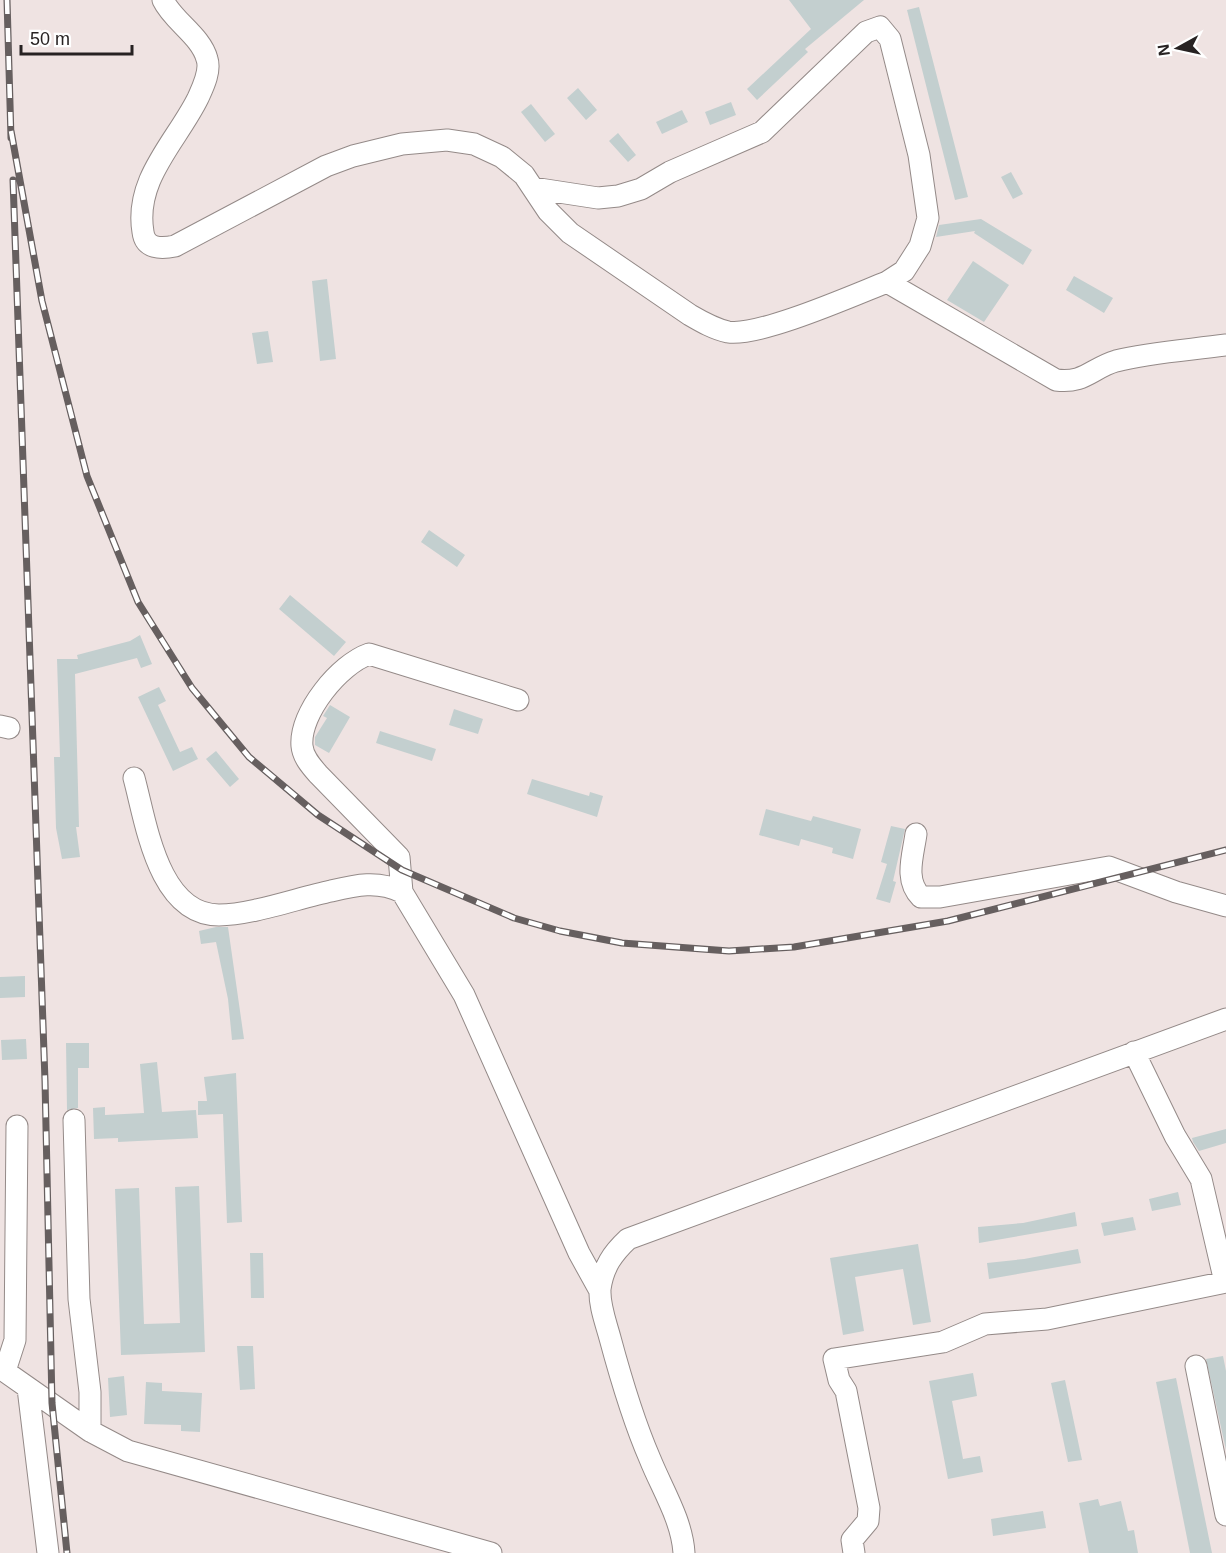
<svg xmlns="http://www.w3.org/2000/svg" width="1226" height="1553" viewBox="0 0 1226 1553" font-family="Arial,sans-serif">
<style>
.building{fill:#c3cfcf}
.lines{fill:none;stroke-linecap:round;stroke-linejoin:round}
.minor-casing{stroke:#948a88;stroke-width:23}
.minor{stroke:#fff;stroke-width:21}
.rail-casing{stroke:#665f5f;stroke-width:7}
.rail{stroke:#fff;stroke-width:4.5;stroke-dasharray:14;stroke-linecap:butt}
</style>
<rect width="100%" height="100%" fill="#efe3e2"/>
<path class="building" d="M789 0H864L805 49 808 52 757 100 747 89 811 29Z
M919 7 968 197 955 200 907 10Z
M578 88 597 110 586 120 567 98Z
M731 102 736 115 710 125 705 112Z
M531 104 555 134 545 142 521 112Z
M682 110 688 122 662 134 656 122Z
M618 133 636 155 628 162 609 141Z
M1011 172 1023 194 1013 199 1001 177Z
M981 219 1032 250 1023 265 974 233 975 231 936 237 939 225Z
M973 261 1009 285 984 322 947 300Z
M1074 276 1113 298 1104 313 1066 290Z
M327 279 336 359 320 361 312 281Z
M268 331 273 362 257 364 252 333Z
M429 530 465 555 457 567 421 542Z
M290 595 346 642 334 656 279 609Z
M140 635 152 664 141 668 137 658 75 674 79 827H76L80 857 62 859 56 828 54 757H60L57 659H78L77 655 130 641Z
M159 687 166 701 158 705 180 752 192 747 198 759 173 771 138 697Z
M330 705 350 717 329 753 315 745V737L327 718 323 716Z
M454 709 483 719 478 734 449 725Z
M380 731 436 749 432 761 376 743Z
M216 751 239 779 230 787 206 759Z
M532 779 589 796 590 792 603 796 597 817 527 794Z
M766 809 811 821 813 816 861 829 853 859 832 853 833 848 801 839 799 846 759 835Z
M891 826 905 829 893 881 896 882 890 903 876 899 887 864 881 862Z
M216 927H228L244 1039 232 1040 228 999 216 942 201 944 199 931Z
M25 976V997L0 998V977Z
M26 1039 27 1059 2 1060 1 1040Z
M66 1043H89V1068H78V1108L67 1110Z
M157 1062 162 1112 196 1110 198 1138 118 1142V1138L94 1139 93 1108 105 1107V1115L144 1113 140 1064Z
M236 1073 242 1222 227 1223 223 1114 198 1115V1101H207L204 1077Z
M1226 1129V1143L1199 1151 1193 1142 1192 1138Z
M199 1186 205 1352 121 1355 115 1189 139 1188 144 1324 180 1323 175 1187Z
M1178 1192 1181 1205 1152 1211 1149 1199Z
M1075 1212 1077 1226 979 1243 978 1227 1023 1223Z
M1133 1217 1136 1230 1104 1236 1101 1223Z
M918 1244 931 1322 913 1325 903 1269 855 1277 864 1331 843 1335 830 1258Z
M1078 1249 1081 1263 989 1279 987 1263 1024 1259Z
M250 1253H263L264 1298H251Z
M237 1346H253L255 1389 240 1390Z
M1223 1356 1226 1371V1450L1206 1359Z
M973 1373 977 1396 952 1401 963 1459 980 1456 983 1472 948 1479 929 1381Z
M124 1376 127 1415 110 1417 108 1378Z
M1176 1378 1212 1553H1190L1156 1382Z
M1065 1380 1082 1460 1068 1462 1051 1383Z
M146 1382 162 1383V1391L202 1393 200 1432 181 1431V1425L144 1424Z
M1098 1499 1100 1506 1121 1501 1128 1531 1134 1530 1138 1553H1089L1079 1503Z
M1043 1511 1046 1528 993 1536 991 1519Z"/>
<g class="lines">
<defs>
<path id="minor" d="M163 0C173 21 201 36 207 59 211 71 203 87 198 98 177 141 134 179 143 232 145 249 161 249 175 246L326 166 353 156 402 144 447 140 474 144 502 157 524 175 548 211 570 233 690 315C702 322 714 329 728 332 759 337 854 295 887 282L1056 380C1084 384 1092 368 1116 361 1151 352 1190 350 1226 345
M533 188 598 198 618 196 641 189 670 172 762 132 866 32 880 27 890 39 919 155 928 218 920 246 904 271 887 282
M518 700 369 654C340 664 299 713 302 746 303 757 311 766 318 774L399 857 402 892 464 995 579 1253 600 1291
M0 726 9 728
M134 778C146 822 158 915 219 915 251 915 298 898 331 891 356 885 378 880 402 892
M916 834C913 856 904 880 921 897H940L1109 867 1176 892 1226 906
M1134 1052 1175 1136 1201 1179 1225 1282
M74 1120 79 1299 90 1392V1431
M1196 1366 1226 1515
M0 1368 90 1431 128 1451 491 1553
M5 1371 15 1340 17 1126
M28 1388 48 1553
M684 1553C682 1520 662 1489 650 1459 633 1420 621 1379 610 1338 606 1323 599 1305 600 1289 603 1267 613 1253 628 1239L1226 1019
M854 1553 852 1540 868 1521 869 1508 846 1391 839 1380 834 1359 943 1342 985 1324 1047 1319 1226 1282"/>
</defs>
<use href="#minor" class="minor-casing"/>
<use href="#minor" class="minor"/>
<defs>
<path id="rail" d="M7 0 11 138
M11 131 42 301 87 476 138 602 192 688 249 757 318 815 402 870 514 918 560 931 622 943 729 951 794 947 948 921 1226 850
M13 180 45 1081 52 1403 67 1553"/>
</defs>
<use href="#rail" class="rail-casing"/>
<use href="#rail" class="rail"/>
</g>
<g transform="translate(1178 48) rotate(262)" stroke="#ffffff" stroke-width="4.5" paint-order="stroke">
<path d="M0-4.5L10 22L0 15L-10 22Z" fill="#272222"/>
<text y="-9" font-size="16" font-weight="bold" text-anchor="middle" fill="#272222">N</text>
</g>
<path d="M21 45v9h111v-9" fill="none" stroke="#272222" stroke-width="3"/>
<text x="30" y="45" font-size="18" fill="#272222" stroke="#ffffff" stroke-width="4.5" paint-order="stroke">50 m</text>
</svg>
